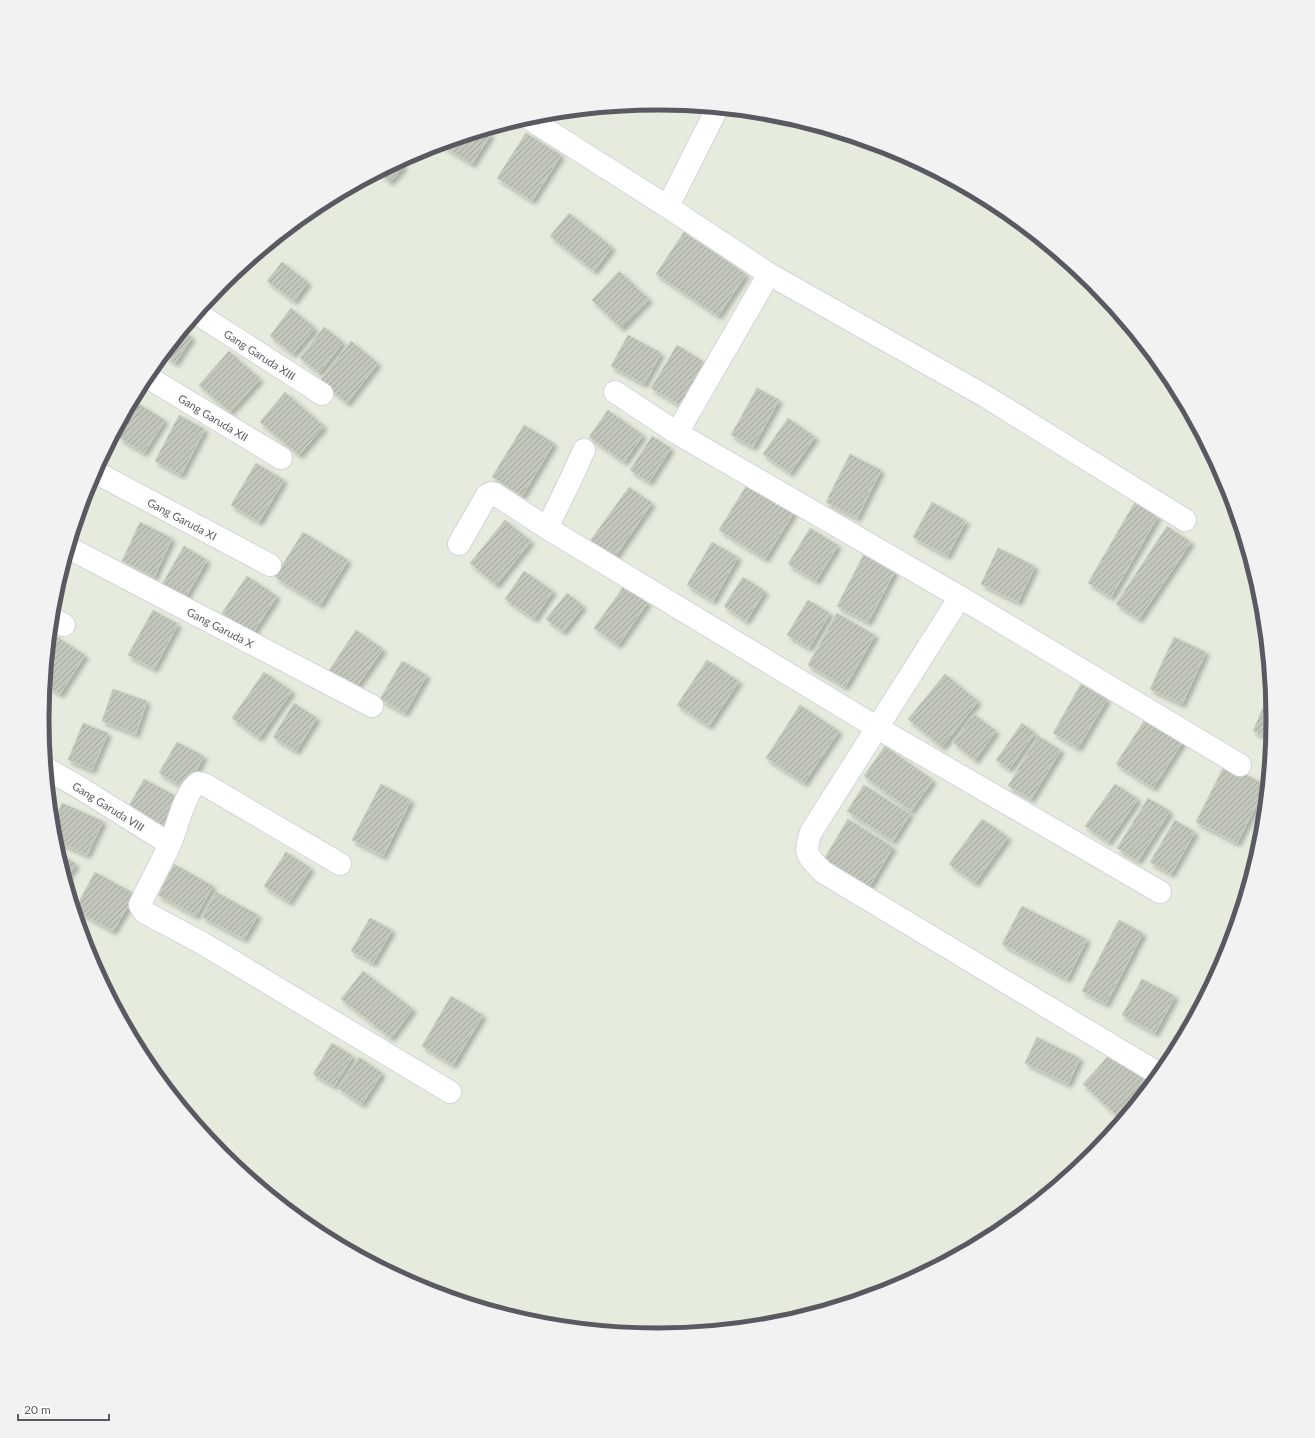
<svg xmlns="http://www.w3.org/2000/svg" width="1315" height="1438" viewBox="0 0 1315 1438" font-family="Lato,sans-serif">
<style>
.building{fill:url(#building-hatch);stroke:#c8d1bd;filter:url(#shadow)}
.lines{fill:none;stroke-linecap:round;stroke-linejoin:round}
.minor-casing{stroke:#d5d2da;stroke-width:24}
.minor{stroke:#fff;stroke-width:22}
.labels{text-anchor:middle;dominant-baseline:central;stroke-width:3;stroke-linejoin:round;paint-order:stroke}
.street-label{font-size:11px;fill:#5a5861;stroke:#fff}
.rim{fill:none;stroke:#5a5861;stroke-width:5}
</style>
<defs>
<pattern id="building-hatch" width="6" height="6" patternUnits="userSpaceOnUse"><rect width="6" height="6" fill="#c2c7bc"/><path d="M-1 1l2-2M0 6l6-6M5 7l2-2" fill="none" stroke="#a1a49c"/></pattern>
<filter id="shadow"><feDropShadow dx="3.5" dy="3.5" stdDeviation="2" flood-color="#0004"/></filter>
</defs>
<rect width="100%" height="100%" fill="#e5ecde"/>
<path class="building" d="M486 131 491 134 472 164 443 146 444 144Z
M526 133 561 155 532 201 497 178Z
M400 162 404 166 390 182 380 173Z
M569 213 612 247 594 271 550 236Z
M684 232 746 274 718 316 656 274Z
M282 262 308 282 294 301 267 281Z
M619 271 649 299 621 328 592 300Z
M291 308 315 328 293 354 270 336Z
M324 327 343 342 319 373 300 358Z
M183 331 192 337 175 363 164 355Z
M628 335 661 353 644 384 611 366Z
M351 341 378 363 347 403 320 381Z
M677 345 706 363 680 405 651 388Z
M229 351 260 379 230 412 199 385Z
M757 388 779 400 753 447 731 435Z
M285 392 324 426 299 455 260 422Z
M139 404 165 420 144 453 119 438Z
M608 410 643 435 624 462 589 437Z
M179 415 205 429 181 475 155 461Z
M788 418 815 437 790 473 763 454Z
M524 425 554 443 522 496 492 477Z
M652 436 671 448 649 482 630 470Z
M850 454 881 470 857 518 826 502Z
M256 463 284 480 259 522 231 505Z
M748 483 794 512 765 559 719 530Z
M629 487 652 503 614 558 590 541Z
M932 502 966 521 947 556 913 537Z
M1135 502 1158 516 1111 597 1088 583Z
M505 520 531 541 496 585 470 563Z
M140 522 172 538 154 577 122 561Z
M1167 526 1191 542 1139 619 1116 604Z
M810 528 838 545 816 581 788 564Z
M303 532 348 560 320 605 275 577Z
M712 542 738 557 713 601 687 585Z
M184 546 207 560 185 598 162 584Z
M998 548 1035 566 1018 602 981 584Z
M864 554 895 571 868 622 837 606Z
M524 571 553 591 534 619 505 599Z
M247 576 277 596 252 634 222 613Z
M743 577 765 591 746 621 724 606Z
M624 586 648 602 618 645 594 628Z
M567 593 583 606 563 632 546 619Z
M808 600 830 613 809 648 787 635Z
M153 610 178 624 154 669 128 655Z
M837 613 875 635 845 687 808 665Z
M356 630 383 649 352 693 326 675Z
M51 633 85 655 60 694 45 685Z
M1174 637 1206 652 1182 704 1150 689Z
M707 660 739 681 709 726 677 705Z
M402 661 427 675 405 713 380 699Z
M264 672 292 691 259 738 232 718Z
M945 674 978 701 942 747 908 719Z
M1081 684 1107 699 1078 748 1053 733Z
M113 689 147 701 136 734 102 721Z
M294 703 317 718 296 751 273 737Z
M800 705 839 731 804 783 766 758Z
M1264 705 1272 709 1273 719 1271 739 1253 731Z
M974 714 996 731 975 760 953 742Z
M1148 715 1185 738 1153 788 1116 764Z
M83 723 108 733 92 770 68 760Z
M1022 723 1035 733 1009 769 996 760Z
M1038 736 1061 750 1031 799 1008 786Z
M177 742 204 756 186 789 159 773Z
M885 746 933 780 911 811 864 776Z
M1225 764 1266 785 1237 843 1196 822Z
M144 779 182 799 165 831 126 811Z
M381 784 411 800 383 856 352 840Z
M1115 784 1138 799 1108 842 1085 826Z
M864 785 910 814 893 841 847 811Z
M1148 798 1170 811 1138 861 1117 848Z
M62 803 103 821 87 855 54 840 52 825Z
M848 819 893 847 869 887 824 859Z
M982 819 1008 837 975 883 949 864Z
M1175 820 1195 832 1171 874 1150 862Z
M58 852 76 864 66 879Z
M286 852 311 868 289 902 264 886Z
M174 864 213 886 196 916 158 895Z
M95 872 135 894 113 931 75 910V909Z
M216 892 258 915 244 939 202 917Z
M1022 906 1087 939 1067 979 1002 944Z
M370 918 392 930 373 963 351 951Z
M1119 920 1143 933 1106 1004 1082 991Z
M363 971 413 1009 391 1038 341 999Z
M1142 979 1175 996 1155 1033 1122 1015Z
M451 996 483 1015 453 1065 422 1046Z
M1037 1037 1080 1058 1068 1084 1025 1063Z
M332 1043 353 1056 334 1086 313 1074Z
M1113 1051 1149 1083 1118 1117 1083 1084Z
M359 1057 382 1073 362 1104 338 1088Z"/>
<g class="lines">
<defs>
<g id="minor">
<path d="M528 118 671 209 769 274 985 396 1185 520"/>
<path d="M671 209 670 202 717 109"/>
<path id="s1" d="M198 314 322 394"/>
<path id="s2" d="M146 376 281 458"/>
<path d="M615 392 677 433 960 597 1240 765"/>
<path d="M677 433 769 274"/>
<path id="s3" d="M95 472 270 565"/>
<path d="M547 528 571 479 584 450"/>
<path d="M459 544 487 495 491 493 495 494 547 528 876 727 1160 892"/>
<path id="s4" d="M69 548 372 706"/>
<path d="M960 597 811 832C803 855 808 856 823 872L1159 1074"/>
<path d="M52 618 64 625"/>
<path id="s5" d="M47 769 77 786 170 844"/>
<path d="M340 864 204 784 198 783C185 791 177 828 170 844 161 864 149 884 140 905L144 912 202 943 450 1092"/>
</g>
</defs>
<use href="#minor" class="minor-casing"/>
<use href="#minor" class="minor"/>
</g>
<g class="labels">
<g class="street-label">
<text stroke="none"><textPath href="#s1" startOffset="74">Gang Garuda XIII</textPath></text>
<text stroke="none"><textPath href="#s2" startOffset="79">Gang Garuda XII</textPath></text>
<text stroke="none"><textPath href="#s3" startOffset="99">Gang Garuda XI</textPath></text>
<text stroke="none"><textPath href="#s4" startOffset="171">Gang Garuda X</textPath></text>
<text stroke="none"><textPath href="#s5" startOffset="72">Gang Garuda VIII</textPath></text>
</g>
</g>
<path d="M0 0H1315V1438H0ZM657 110H658A608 608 0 0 1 1266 718V720A608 608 0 0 1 658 1328H657A608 608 0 0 1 49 720V718A608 608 0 0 1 657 110Z" fill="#f2f2f2" fill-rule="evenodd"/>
<path class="rim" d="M657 110H658A608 608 0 0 1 1266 718V720A608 608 0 0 1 658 1328H657A608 608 0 0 1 49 720V718A608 608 0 0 1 657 110Z"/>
<path d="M18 1414v6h91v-6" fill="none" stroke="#5a5861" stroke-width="2"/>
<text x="24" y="1414" font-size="12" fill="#5a5861" stroke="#ffffff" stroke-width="3" paint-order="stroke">20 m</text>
</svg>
